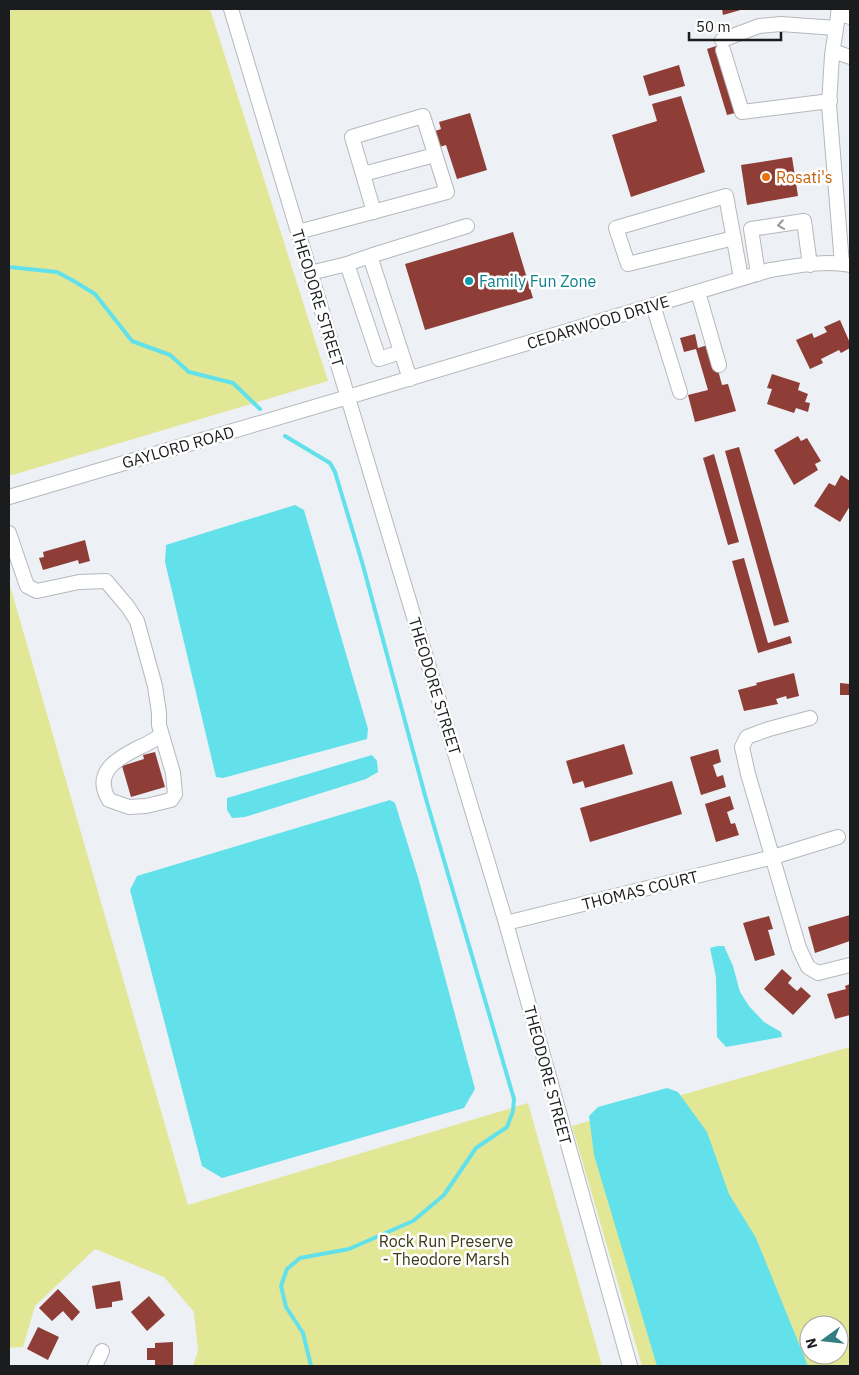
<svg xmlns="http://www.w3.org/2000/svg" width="859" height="1375" viewBox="0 0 859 1375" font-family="'IBM Plex Sans',sans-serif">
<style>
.green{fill:#e2e796;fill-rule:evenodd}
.water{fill:#62e1eb}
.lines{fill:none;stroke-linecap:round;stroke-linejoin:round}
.stream{stroke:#62e1eb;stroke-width:4}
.building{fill:#8f3d37}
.minor-casing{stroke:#b5b8bc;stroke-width:16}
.minor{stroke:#fff;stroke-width:14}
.oneway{stroke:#98999a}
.food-dot{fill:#e8710a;stroke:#fff;stroke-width:2}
.culture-dot{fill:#0f9aa8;stroke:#fff;stroke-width:2}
.labels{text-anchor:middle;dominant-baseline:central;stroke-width:5;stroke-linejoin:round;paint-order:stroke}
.food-label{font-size:16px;fill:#c56008;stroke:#fff;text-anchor:start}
.culture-label{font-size:16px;fill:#0d838f;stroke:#fff;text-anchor:start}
.street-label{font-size:16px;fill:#1b1c1e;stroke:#fff}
.park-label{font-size:16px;fill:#3a3b15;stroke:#fff}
</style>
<rect width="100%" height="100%" fill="#edf0f5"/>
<path class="green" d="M9 9H210L328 381 9 476Z
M9 582 188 1205 528 1103 602 1366H193L198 1351 194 1312 164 1277 95 1249 35 1306 23 1347 9 1348Z
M850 1047V1366H642L572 1126ZM809 1325H839V1355H809Z"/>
<path class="water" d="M295 505 304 510 368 729 367 739 223 778 216 777 165 562 166 545Z
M372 755 377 761 378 772 366 779 245 817 232 818 227 810V798Z
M390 800 395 803 418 877 475 1089 464 1108 222 1178 202 1166 130 890 137 876Z
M717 946H724L733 966 740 992 749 1006 764 1022 781 1032 782 1037 726 1047 717 1037 716 977 710 948Z
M667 1088 678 1092 707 1132 729 1194 756 1238 808 1366H657L594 1155 589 1116 598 1107Z"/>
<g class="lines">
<path class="stream" d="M9 267 57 272 72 280 95 294 132 341 170 355 189 372 233 383 260 409
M285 436 330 463 335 472 362 562 426 799 514 1099 513 1111 507 1127 476 1148 444 1195 413 1221 349 1249 300 1258 287 1269 281 1286 286 1307 303 1333 311 1366"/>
</g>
<path class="building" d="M722 9H744L723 15Z
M719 45 739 112 727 115 707 49Z
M679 65 685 86 649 96 643 76Z
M681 96 705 172 631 197 612 135 657 121 652 104Z
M470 113 487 170 457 179 446 145 436 148 432 132 441 129 439 122Z
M792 157 798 196 747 205 741 165Z
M513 232 533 298 425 330 405 264Z
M840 320 850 343V348L841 353 839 350 821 359 823 363 810 369 796 340 812 333 814 338 827 332 824 327Z
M695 334 698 348 711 344 722 385 728 384 736 411 695 422 688 395 708 390 696 349 684 352 680 338Z
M772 374 800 383 798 390 808 394 805 402 810 403 808 412 796 408 794 413 767 404 772 389 767 388Z
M798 436 801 441 807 438 821 461 815 464 818 470 794 485 774 450Z
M739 447 789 622 774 626 725 451Z
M714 454 739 542 728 545 703 458Z
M841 475 850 481V506L840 522 814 506 829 483 835 486Z
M85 540 90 561 79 564 78 560 43 570 39 558 44 557 43 552Z
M744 558 768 643 790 636 792 643 758 653 732 561Z
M794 673 799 696 787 699 786 696 776 699 778 704 744 711 738 690 757 685 756 683Z
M840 683 850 684V695H840Z
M624 744 633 774 585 788 583 781 573 784 566 761Z
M718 749 721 762 713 765 717 777 723 775 726 787 701 795 690 757Z
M155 752 165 787 131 797 122 766 144 759 143 755Z
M672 781 682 814 590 842 580 808Z
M730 796 734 809 727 812 731 824 735 823 739 835 716 842 705 804Z
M850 915V941L815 953 808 927Z
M769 916 773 929 768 930 775 955 755 961 743 923Z
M782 969 792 978 788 983 797 991 801 987 811 996 793 1015 764 989Z
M850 984V1015L835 1019 827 994 846 989 845 986Z
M120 1281 123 1300 112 1302V1307L96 1309 92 1286Z
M58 1289 80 1312 72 1321 63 1311 52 1321 39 1308Z
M149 1296 165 1315 147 1331 131 1312Z
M38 1327 59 1337 48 1360 27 1349Z
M173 1342V1366H155V1360H147V1348H155V1343Z"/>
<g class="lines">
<defs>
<path id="minor" d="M231 9 506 923 630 1366
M839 9 832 55 829 105 842 264
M838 13 850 17
M722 40 759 26 781 24 836 28
M723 50 742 112 830 101
M833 51 850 57
M363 174 435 155
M298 232 447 192 423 116 352 137 374 212
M734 238 628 264 616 228 726 196 741 278
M370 256 347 264 379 359 401 352
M310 273 347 264
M758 274 751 229 804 221 810 265
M698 292 719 365
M653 305 680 392
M410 379 370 256 467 226
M9 497 348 397 770 270C796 266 824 260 850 265
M9 533 27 586 37 591 79 582 106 581 128 607 137 621 155 686 159 713V725L173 773 175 794 171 800 146 806 129 807 109 800C92 772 118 758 140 747 148 744 154 739 161 736
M810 718 769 729 747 737 742 747 748 774 799 948 808 967 818 973 850 965
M506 923 773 857 838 837
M95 1366 102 1351"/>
</defs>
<use href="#minor" class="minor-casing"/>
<use href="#minor" class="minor"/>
</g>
<defs><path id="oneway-chevron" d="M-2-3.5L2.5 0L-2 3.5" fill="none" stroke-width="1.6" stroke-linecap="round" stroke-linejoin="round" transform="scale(1.25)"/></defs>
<use class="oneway" href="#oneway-chevron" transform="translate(781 225) rotate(172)"/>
<circle class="food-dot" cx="766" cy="177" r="5"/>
<circle class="culture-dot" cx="469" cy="281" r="5"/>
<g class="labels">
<g class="food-label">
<text x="776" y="177">Rosati's</text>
</g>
<g class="culture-label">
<text x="479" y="281">Family Fun Zone</text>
</g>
<g class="street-label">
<text transform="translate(318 298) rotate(73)">THEODORE STREET</text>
<text transform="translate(598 322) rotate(-17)">CEDARWOOD DRIVE</text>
<text transform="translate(178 447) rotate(-16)">GAYLORD ROAD</text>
<text transform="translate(435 686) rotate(73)">THEODORE STREET</text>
<text transform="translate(640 890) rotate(-14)">THOMAS COURT</text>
<text transform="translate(548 1075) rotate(75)">THEODORE STREET</text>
</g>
<g class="park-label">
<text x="446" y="1241">Rock Run Preserve<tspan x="446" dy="18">- Theodore Marsh</tspan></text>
</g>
</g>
<rect width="859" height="1375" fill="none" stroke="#1b1c1e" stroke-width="20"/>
<g transform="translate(824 1340) rotate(255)"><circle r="24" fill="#ffffff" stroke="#a4a4a5"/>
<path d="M0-4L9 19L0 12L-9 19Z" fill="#347d81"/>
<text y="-8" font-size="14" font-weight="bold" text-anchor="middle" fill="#1b1c1e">N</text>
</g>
<path d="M689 32v8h92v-8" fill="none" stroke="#1b1c1e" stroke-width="2.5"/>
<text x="696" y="32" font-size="15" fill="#1b1c1e" stroke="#ffffff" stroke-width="4" paint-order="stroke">50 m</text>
</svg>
